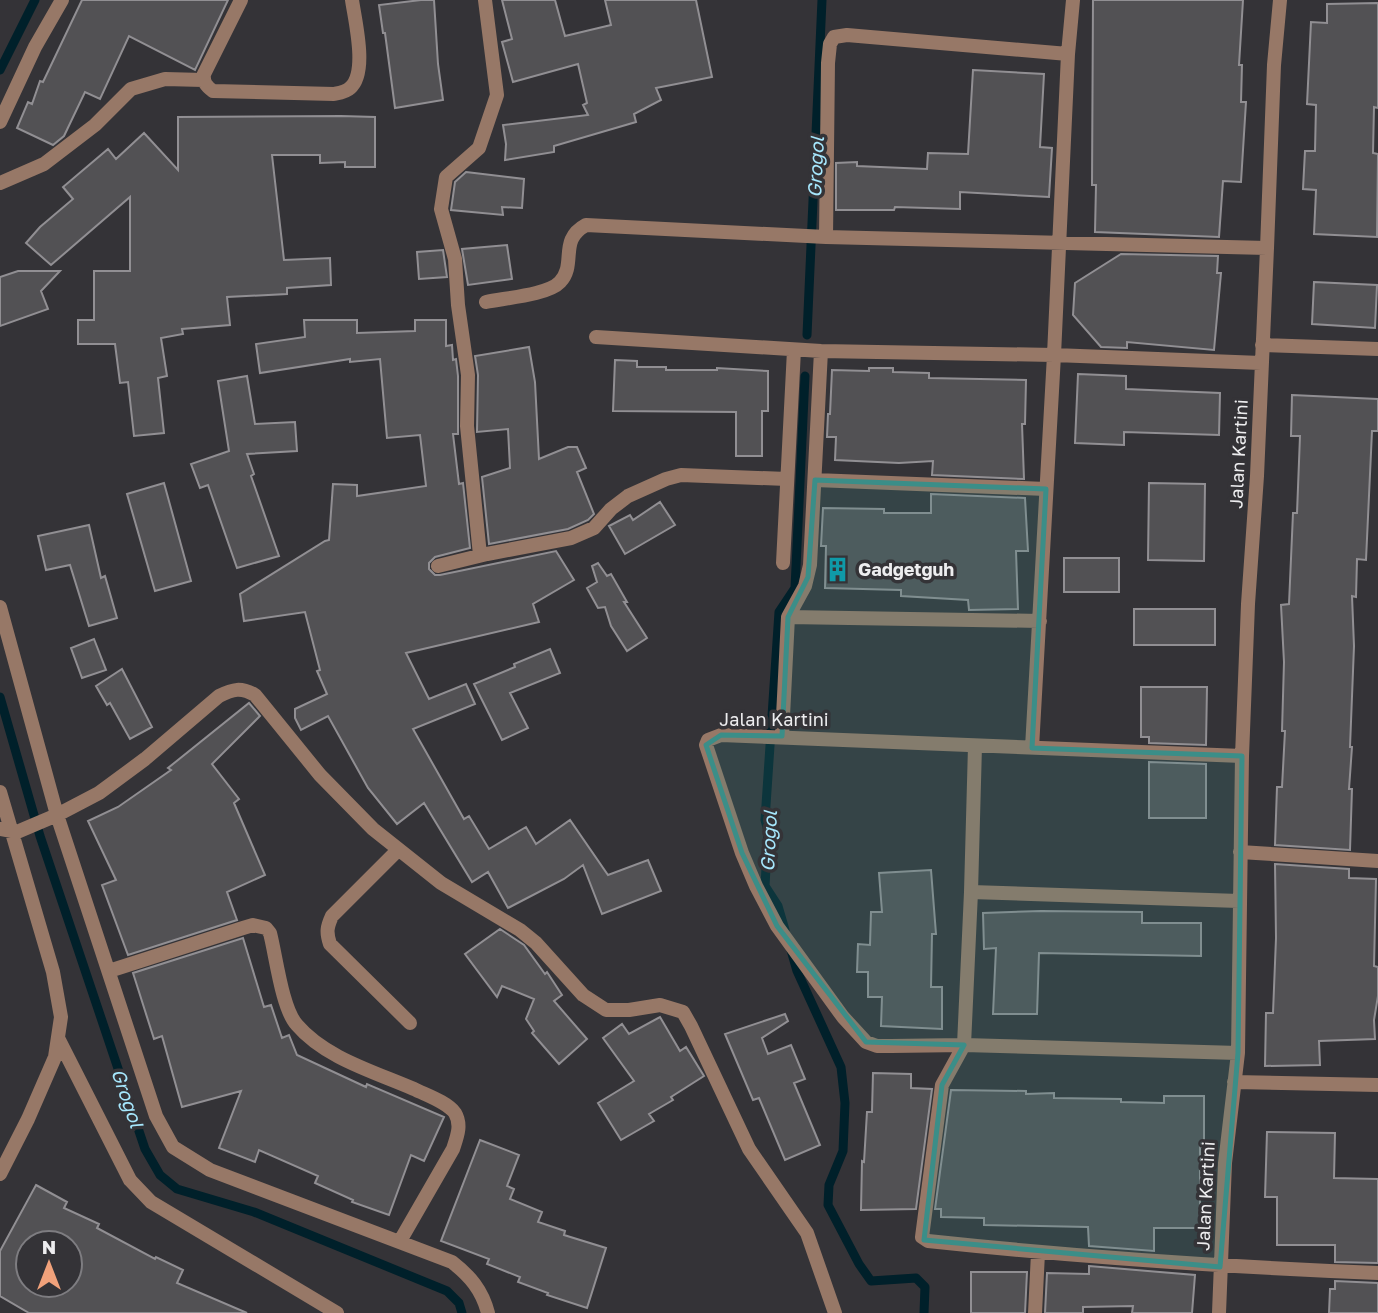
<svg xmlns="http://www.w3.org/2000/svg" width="1378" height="1313" viewBox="0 0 1378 1313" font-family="'Golos Text',sans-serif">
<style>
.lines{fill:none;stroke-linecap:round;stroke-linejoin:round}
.stream{stroke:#00202a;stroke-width:9}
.building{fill:#525154;stroke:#918f93;stroke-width:2;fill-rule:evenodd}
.street{stroke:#977867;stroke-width:14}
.marked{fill:#3b8e88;fill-opacity:0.2;stroke:#3b8e88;stroke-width:5;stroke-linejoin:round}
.labels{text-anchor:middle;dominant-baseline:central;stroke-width:7;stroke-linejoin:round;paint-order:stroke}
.street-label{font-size:18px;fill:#ededef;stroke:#343337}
.poi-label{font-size:18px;font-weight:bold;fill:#ededef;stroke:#343337;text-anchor:start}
.water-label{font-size:19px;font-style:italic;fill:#a6e7fd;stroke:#343337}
</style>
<rect width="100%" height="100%" fill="#343337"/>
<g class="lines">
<path class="stream" d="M0 70 35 0
M807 335 822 0
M0 697 40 836 145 1149 160 1175 177 1189 254 1212 447 1291 459 1303 462 1313
M785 930 778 906 765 886 768 831 765 820 779 612 795 588 805 376
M791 950 797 971 841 1067 845 1103 843 1151 829 1185 828 1205 859 1264 871 1281 916 1278 925 1287 924 1313"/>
</g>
<path class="building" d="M82 0H228L195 70 129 36 100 99 85 92 64 136 53 145 17 128 28 102 32 104 40 81 43 82Z
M421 0H434L438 64 443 100 395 108 385 33H383L379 5Z
M502 0H555L565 36 611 25 605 0H696L712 77 656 88 661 100 634 114 636 122 554 146V152L505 160 506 144 503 125 588 115 583 105 587 103 578 64 513 82 502 42 512 39Z
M1093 0H1243L1239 65H1242L1241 102H1246L1241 182 1223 181 1219 237 1095 232 1096 185H1092Z
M1378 3V108L1374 107 1373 153 1378 154 1377 237 1314 234 1316 190 1303 189 1305 151H1315L1316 105 1307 104 1311 22 1327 23V4Z
M973 70 1044 74 1040 147 1052 148 1049 197 960 192V209L895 207 894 210H836V163L857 162V166L927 169 928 153 968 154Z
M341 116 375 117V167H345V162L320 163V155H272L284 260 330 258 331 285 287 288V294L227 297 230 325 182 329 183 334 161 338 167 376 158 378 164 433 134 436 128 382 120 383 115 344H78V320H94V271H130V197L51 265 26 243 40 227 73 199 63 187 108 149 116 159 144 133 178 170V117Z
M466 172 524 179 522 208 502 207 503 215 451 210 455 182Z
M507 245 512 279 468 285 462 249Z
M443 250 447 277 419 279 417 252Z
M1121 254 1218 256 1217 273H1221L1214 350 1127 342V348L1101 347 1073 315 1075 283Z
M18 271H60L41 291 48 309 0 326V277Z
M1314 282 1377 285 1375 328 1312 324Z
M304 320H357V333L415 331V320H446V346L452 345 453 360 456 359 458 376V434H453L459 484 463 483 470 548 435 557 429 563V569L435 575H440L556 551 574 580 533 604 539 622 406 653 429 699 466 684 475 704 413 729 464 819 469 816 489 849 526 827 536 844 570 820 608 875 648 860 661 891 602 914 583 865 564 879 508 908 488 872 472 882 424 803 397 824 368 788 328 716 301 730 295 718V709L327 694 317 671 320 670 305 612 244 621 240 594 325 541 329 540 333 484 357 485V496L426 486 420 435 387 438 380 359 350 362V359L260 373 256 344 305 337Z
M529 347 535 382 539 459 568 447H577L586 468 577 472 594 514 588 520 568 529 489 544 482 477 510 468 508 429 477 432 478 375 475 356Z
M615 360 637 361V367H666V370H717V368L768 371V411H762V456H736V412L613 411Z
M869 368H893V372L929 373V378L1026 380 1025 424H1022L1024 479 932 475 933 461 899 463 835 460 836 437H827L828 414H830L832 370 869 371Z
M1078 374 1126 376V389L1220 393 1219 435 1124 432V445L1075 443Z
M247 376 255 424 295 422 297 451 247 454 254 474 251 476 279 556 237 568 208 485 200 488 191 464 229 451 218 381Z
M1292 395 1378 399V431H1372L1366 560 1357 559 1356 597 1352 596 1354 646 1350 747H1352L1349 789H1352L1350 850 1275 845 1277 787H1282L1285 731H1282L1284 662 1281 605 1289 604 1293 513H1297L1300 436H1291Z
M164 483 191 581 155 591 127 494Z
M1149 483 1205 484 1204 561 1148 560Z
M931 494 1025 498 1028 551H1016L1018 609 969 610 968 600 901 596V590L825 588 826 546H821L823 508 884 509V513H931Z
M660 502 675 525 625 554 609 526 630 515 633 520Z
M89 525 101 578 105 576 117 618 89 626 70 565 46 570 38 536Z
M1064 558H1119V592H1064Z
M598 563 607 576 611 574 627 602H624L647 638 627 651 611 626 605 607 598 608 587 588 597 582 592 566Z
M1134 609H1215V645H1134Z
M94 639 106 670 82 678 71 648Z
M550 649 560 673 510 693 528 728 502 740 474 684 515 667 514 664Z
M122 669 152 727 130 739 110 703 107 705 96 686Z
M1141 687H1207L1206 745 1149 743V737H1141Z
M249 703 260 716 212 764 239 799 234 803 265 875 227 892 237 920 128 955 102 885 116 880 88 821 118 807 171 770 168 768Z
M1149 762 1206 764V818H1149Z
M1275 864 1349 869V878L1376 879 1374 966 1378 967V996L1374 1020 1375 1039 1319 1041 1320 1065 1265 1066 1266 1013H1273L1276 938Z
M931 870 936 934H932L931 987H942V1029L881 1026 882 997H868V972H857L858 944 870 945 871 912H882L879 873Z
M1041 911 1142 912V923H1201V956L1039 953 1037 1014H993L996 948 984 949 983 913Z
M500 929 524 945 545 974 547 972 562 995 554 1001 587 1039 559 1064 532 1033 534 1031 526 1019 534 999 502 986 497 997 465 954Z
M243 938 264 1007 271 1005 282 1038 289 1035 297 1055 366 1087 367 1084 444 1117 424 1161 411 1155 389 1215 352 1202 353 1200 315 1183 318 1176 259 1150 255 1162 219 1148 241 1091 182 1107 162 1036 154 1039 133 973Z
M785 1014 788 1021 762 1038 768 1054 791 1045 805 1079 794 1083 820 1145 785 1160 759 1098 753 1100 725 1034Z
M660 1017 680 1051 686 1047 704 1076 671 1097 673 1100 649 1114 654 1121 621 1140 598 1103 634 1081 603 1038 622 1024 629 1034Z
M873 1073 911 1074V1088L932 1089 916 1209 861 1210 862 1161 864 1162 867 1112H872Z
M951 1090 1026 1091V1094L1054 1093V1098L1121 1099V1102L1164 1103V1096H1204V1147H1200V1228H1154V1251L1089 1246 1088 1227 984 1225V1218L941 1217V1209H935Z
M1267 1132 1335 1133 1334 1178 1378 1179V1263L1335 1262V1245H1277V1197H1265Z
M480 1140 519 1155 507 1186 514 1189 510 1199 542 1212 538 1222 565 1231 564 1235 606 1248 587 1308 547 1295 548 1293 518 1282 520 1277 487 1264 489 1259 441 1241Z
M36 1185 67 1202 64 1208 99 1224 97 1228 155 1259 156 1257 183 1270 177 1283 247 1313H29L0 1296V1251ZM28 1243H70V1285H28Z
M1089 1266 1195 1275 1192 1313H1132L1133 1306 1083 1307V1313H1045L1047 1273 1089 1274Z
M971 1272H1027L1025 1313H971Z
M1335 1281 1378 1283V1313H1329L1330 1289H1335Z"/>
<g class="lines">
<path class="street" d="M241 0 204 74C203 82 206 86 213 91L334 94C339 93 346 92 350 88 368 73 355 21 352 0
M0 122 35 47 62 0
M0 183 44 164 95 125 131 89 165 79 203 80
M826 237 828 63 830 44 834 37 847 35 1068 54
M486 302C504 298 548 295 560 282 577 264 558 240 586 225L826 237 1267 248
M596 337 821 351 1054 355 1261 363
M1262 345 1378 349
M815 480 1046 489
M480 555 467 426 468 375 458 305 455 259 441 209 446 177 479 148 497 95 485 0
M783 563 794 350
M438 566 487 554 571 538 594 528 611 509 628 496 666 479 681 475 787 479
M0 607 57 815 156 1116 173 1147 210 1170 452 1262C470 1276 482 1290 488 1313
M788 617 1040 621
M782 736 788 617 805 586 810 565 821 351
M1032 748 1054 355 1068 54 1073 0
M0 792 53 972 61 1017 55 1057 28 1119 0 1174
M0 829 17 832 57 815 99 793 145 759 219 696C233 689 241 687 255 695L320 775 373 829 441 883 520 930 536 943 583 995 606 1010H629L660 1005 683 1012 691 1026 749 1149 807 1233 835 1313
M398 850 332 916C327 927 326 932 330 944L410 1023
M1240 852 1378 861
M971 892 975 746
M1239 901 971 892 964 1045 942 1085 922 1237 928 1241C1078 1257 1227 1267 1378 1273
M109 971 243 928 253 925 266 928 270 933C276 956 282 1009 297 1025 325 1058 375 1072 414 1089 426 1095 447 1102 455 1113 462 1125 457 1137 453 1149L400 1241
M59 1040 130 1180 151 1202 337 1313
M1238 1053 964 1045 891 1046H877L866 1042 843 1017 777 926 756 886 742 853 706 745 708 740 721 735 1242 756
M1234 1082 1378 1085
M1035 1313 1038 1253
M1219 1313 1225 1163 1238 1053 1242 756 1248 604 1257 476 1267 248 1274 65 1280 0"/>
</g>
<path class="marked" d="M815 480 1046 489 1032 748 1242 756 1238 1053 1220 1267 924 1240 942 1085 964 1045 866 1042 777 926 742 853 706 745 721 735 782 736 788 617 808 577Z"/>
<defs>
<symbol id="building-bare" viewBox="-9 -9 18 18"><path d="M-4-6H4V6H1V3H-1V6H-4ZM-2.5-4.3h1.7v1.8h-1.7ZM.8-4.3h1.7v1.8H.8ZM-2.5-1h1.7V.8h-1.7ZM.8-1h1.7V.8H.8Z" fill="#0f9aa8" stroke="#343337" stroke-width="2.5" paint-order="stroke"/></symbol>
</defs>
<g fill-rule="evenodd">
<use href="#building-bare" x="820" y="552" width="35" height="35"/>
</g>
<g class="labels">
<g class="street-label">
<text transform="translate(1238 454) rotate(-87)">Jalan Kartini</text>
<text x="774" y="719">Jalan Kartini</text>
<text transform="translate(1205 1196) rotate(-87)">Jalan Kartini</text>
</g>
<g class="poi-label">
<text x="858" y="569">Gadgetguh</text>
</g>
<g class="water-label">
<text transform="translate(815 167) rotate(-87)">Grogol</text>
<text transform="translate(768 841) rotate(-87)">Grogol</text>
<text transform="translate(128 1098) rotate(71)">Grogol</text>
</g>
</g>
<g transform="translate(49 1264)"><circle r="33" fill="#343337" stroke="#7e7d81" stroke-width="2"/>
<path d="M0-5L12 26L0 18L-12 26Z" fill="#f1a27b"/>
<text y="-10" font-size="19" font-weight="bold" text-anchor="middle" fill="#ededef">N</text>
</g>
</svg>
